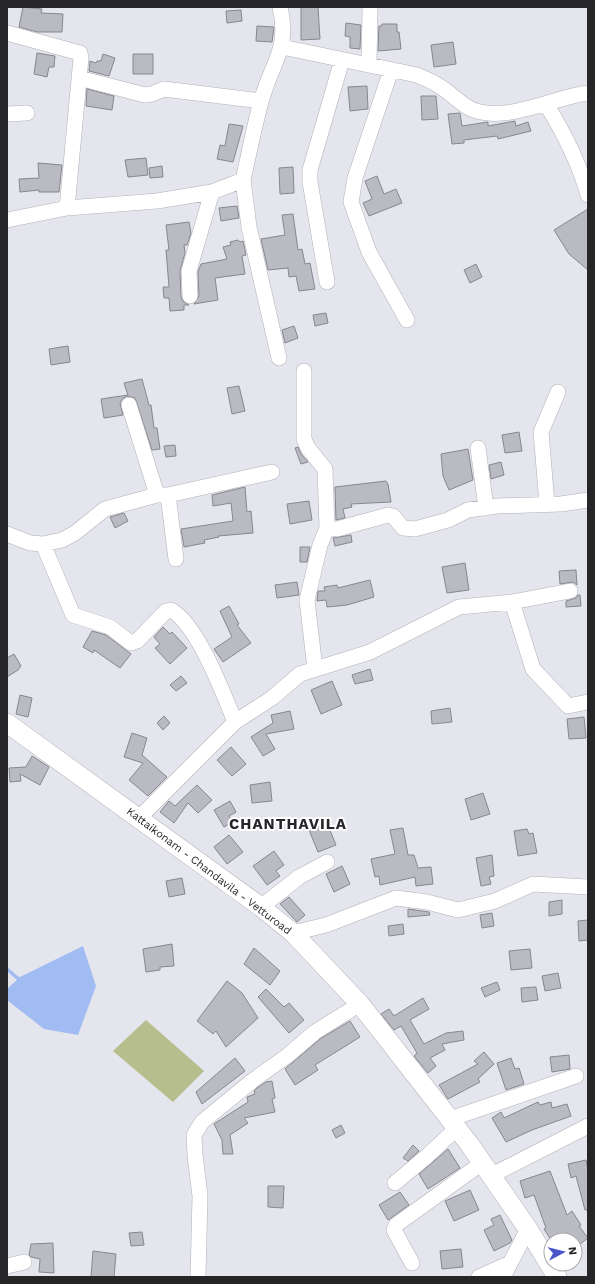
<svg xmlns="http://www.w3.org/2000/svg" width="595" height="1284" viewBox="0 0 595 1284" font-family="'Work Sans',sans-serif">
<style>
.green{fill:#b5be8c}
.water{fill:#a1bcf3}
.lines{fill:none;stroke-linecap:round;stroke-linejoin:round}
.stream{stroke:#a1bcf3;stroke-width:3.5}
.building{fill:#babac2;stroke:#87878e}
.minor-casing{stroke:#b1b1b9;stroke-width:16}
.major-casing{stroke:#b1b1b9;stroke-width:20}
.minor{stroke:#fff;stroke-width:15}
.major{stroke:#fff;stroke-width:19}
.labels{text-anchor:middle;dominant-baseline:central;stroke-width:4;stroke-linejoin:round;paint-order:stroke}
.street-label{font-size:11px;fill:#262629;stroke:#fff}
.district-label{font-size:15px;font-weight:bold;letter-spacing:1px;fill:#262629;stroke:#fff}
</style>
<rect width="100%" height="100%" fill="#e4e5ed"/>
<path class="green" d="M146 1020 204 1071 173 1102 113 1051Z"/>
<path class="water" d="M83 946 96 986 78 1035 44 1029 7 1000V989L20 977Z"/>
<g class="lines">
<path class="stream" d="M7 969 22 982"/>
</g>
<path class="building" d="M23 7 42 9 41 13 63 14 62 32H37L19 27Z
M301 7H318L320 39 301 40Z
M241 10 242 21 227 23 226 11Z
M346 23 361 25 360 49 350 48V37L345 36Z
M382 24H397V32H399L401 49 378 51 379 26H382Z
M257 26 274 27 272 42 256 41Z
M453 42 456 64 434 67 431 45Z
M37 53 55 56 54 67H49L47 77 34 74Z
M103 54 115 58 109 76 89 71 90 61 96 63 97 61H101Z
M133 54H153V74H133Z
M367 86 368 109 350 111 348 87Z
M87 89 114 96 112 110 86 106Z
M421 96H436L438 119 422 120Z
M460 113 462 126 488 122V126L515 121 516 126 528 122 531 131 498 139 497 136 464 140V143L452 144 448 114Z
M229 124 243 126 233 162 217 159 220 145 225 146Z
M146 158 148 175 128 177 125 160Z
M38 163 62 165 59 192H39V190L20 192 19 179 39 178Z
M162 166 163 177 150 178 149 168Z
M293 167 294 193 280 194 279 168Z
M377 176 384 194 396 189 402 203 369 216 363 203 372 199 365 181Z
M237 206 239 218 221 221 219 208Z
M588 209V270L569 254 554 230Z
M293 214 298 250 302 249 305 264 310 263 315 289 299 291 296 276 289 277 288 268 268 270 261 239 285 235 282 215Z
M189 222 191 233 187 245H184L185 253 180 271 181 297 183 301 189 305H184V310L170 311 169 298H164L163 287H169L166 250H169L166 225Z
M238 240 240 242 243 241 246 255 242 256 245 274 215 278 218 300 194 304 199 296 198 272 201 264 227 259 223 247 231 245 230 242Z
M476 264 482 277 470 283 464 270Z
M326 313 328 323 315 326 313 315Z
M294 326 298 338 285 343 282 330Z
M68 346 70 362 51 365 49 349Z
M142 379 149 405H151L154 428H157L160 449 152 450 135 398 127 396 122 399 120 403 123 415 104 418 101 399 128 395 124 383Z
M239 386 245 411 232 414 227 388Z
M519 432 522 451 505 453 502 435Z
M175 445 176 456 166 457 164 446Z
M298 447 301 454 308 462 301 464 295 448Z
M468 449 473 480 449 490 443 476 441 454Z
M501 462 504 475 491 479 489 465Z
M386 481 388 484 391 502 351 504 352 507 343 509 345 518 336 520 335 487Z
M245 487 247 512 251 511 253 533 218 536 219 537 204 540 205 543 184 547 181 529 233 521 231 503 213 506 212 495Z
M309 501 312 520 290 524 287 504Z
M124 513 128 521 115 528 110 517Z
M351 535 352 542 335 546 333 538Z
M300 547H310L307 562H300Z
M465 563 469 590 447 593 442 567Z
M576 570 577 585 573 582 560 584 559 571Z
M370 580 374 597 347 605 327 607 326 600 317 601 318 591H325L324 587 337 585 338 588Z
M297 582 299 595 277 598 275 585Z
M578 595H580L581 606 566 607V601L576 598Z
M229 606 239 624 237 625 251 643 223 662 214 649 232 637 220 611Z
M163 627 170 634 172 632 187 648 170 664 155 648 160 644 154 637Z
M92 631 106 635 131 654 120 668 94 650 93 653 83 647Z
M14 654 21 666 18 670 7 677V658Z
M370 669 373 680 355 684 352 675Z
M181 676 187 683 176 691 170 685Z
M332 681 342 705 321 714 311 690Z
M20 695 32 698 28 717 16 714Z
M450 708 452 722 432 724 431 711Z
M290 711 294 729 266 734 275 749 263 756 251 737 273 723 271 715Z
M164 716 170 723 163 730 157 723Z
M584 717 586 738 569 739 567 719Z
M132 733 147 738 142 755 167 777 148 796 129 780 143 763 124 757Z
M231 747 246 764 232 776 217 760Z
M32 756 49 767 40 785 20 774 21 781 10 782 9 768 26 767Z
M270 782 272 801 252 803 250 785Z
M197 785 212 800 198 813 188 803 174 823 160 812 169 801 175 806Z
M483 793 490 814 471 820 465 799Z
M230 801 236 812 229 816 233 822 224 827 214 810Z
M327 823 336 845 318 852 309 830Z
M403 828 408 855H414L418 868 431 867 433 884 416 886 415 877 380 885 379 876 375 877 371 859 395 854 390 830Z
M527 829 529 834 533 833 537 853 518 856 514 831Z
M229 835 243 852 227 864 214 847Z
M274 851 284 865 276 871 280 876 267 885 253 866Z
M492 855 494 876 489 877 491 884 481 886 476 858Z
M342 866 350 884 334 892 326 874Z
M182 878 185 894 169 897 166 881Z
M289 897 305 915 297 922 280 904Z
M562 900V914L549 916V902Z
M408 909 429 912 430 915 408 917Z
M492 913 494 926 482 928 480 915Z
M588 920V940L579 941 578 921Z
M403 924 404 934 389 936 388 926Z
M172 944 174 966 160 967V970L146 972 143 949Z
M254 948 280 971 270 985 244 964Z
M530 949 532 968 511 970 509 951Z
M558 973 561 988 545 991 542 976Z
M227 981 242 993 258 1018 226 1047 216 1031 213 1034 197 1021Z
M497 982 500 990 485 997 481 988Z
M536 987 538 1000 522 1002 521 988Z
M266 989 284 1007 289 1003 304 1020 289 1033 258 997Z
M423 998 429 1009 410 1020 424 1044 446 1033 463 1031 464 1040 442 1044 445 1050 430 1058 436 1066 428 1073 414 1056 417 1053 401 1026 394 1030 381 1014 389 1009 394 1016Z
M350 1021 360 1037 315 1065 318 1070 295 1085 285 1069 320 1039Z
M484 1052 494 1064 478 1079 480 1082 448 1099 439 1085 478 1064 474 1061Z
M569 1055 570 1069 552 1072 550 1057Z
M235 1058 245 1071 202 1104 196 1092Z
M511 1058 515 1069 519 1068 524 1084 506 1090 497 1063Z
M272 1081 275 1098 272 1099 275 1112 244 1118 248 1123 230 1135 233 1154H223L222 1140 214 1124 248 1102 247 1097 255 1094 254 1091 257 1088 266 1082Z
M538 1102 540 1105 551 1102 552 1108 567 1104 571 1116 532 1130 506 1142 492 1118 501 1112 504 1118Z
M341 1125 345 1133 336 1138 332 1130Z
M413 1145 419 1151 408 1161 403 1158Z
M448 1149 460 1168 428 1189 419 1174Z
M586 1160 588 1170V1210H585L576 1176 571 1178 568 1164Z
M550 1171 567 1215 572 1211 581 1225 579 1226 588 1238 575 1248V1240H551L544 1229 546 1228 534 1195 525 1198 520 1181Z
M268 1186H284L283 1208 268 1207Z
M470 1190 479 1210 454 1221 445 1201Z
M400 1192 409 1205 388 1220 379 1205Z
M500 1215 512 1240 510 1243 494 1251 484 1230 494 1225 491 1219Z
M142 1232 144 1245 131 1246 129 1233Z
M53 1243 54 1273 39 1272 40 1259 31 1257 29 1255 31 1244Z
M461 1249 463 1267 442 1269 440 1251Z
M93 1251 116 1254 114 1277H91Z"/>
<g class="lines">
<defs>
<path id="minor" d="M7 33 80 53 81 58 67 208
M282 47 417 75C423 78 430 80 436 84 449 91 459 103 471 109 505 124 554 97 588 93
M369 64 370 7
M391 70 355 178 351 202 369 252 407 320
M79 78 145 95 152 94 164 89 261 101
M546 104C564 133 579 162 588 195
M7 114 27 113
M243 180 249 227 279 358
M7 220 67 208 157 201 212 192 243 180C249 154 254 127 261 102 271 63 290 50 280 7
M327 282 310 182V170L342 60
M190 296 189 271 212 192
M304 371V439L308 448 325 469 327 528 337 529 388 515 393 516 403 528 415 529 448 520 468 510 497 506 561 504 588 500
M129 405 157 495H168L176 559
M478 448 486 508
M168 495 272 472
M547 504 541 432 558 392
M7 534 30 543 43 544 62 540 75 533 105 509 157 495
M43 544 73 615 110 627 131 643 137 641 166 611 171 610C198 625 223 693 235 722
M512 602 570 591
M315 669 307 600 320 545 327 528
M139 818 235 722 272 698 300 674 370 652 459 607 512 602 533 669 568 706 588 702
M261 907 299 877 327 862
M293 933 326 925 396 898 427 902 458 910 495 901 533 884 588 887
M450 1119 576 1076
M490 1176 588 1126
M395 1183 426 1157 457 1128
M412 1263 394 1230 396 1225 482 1163
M7 1266 24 1262
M198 1277 200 1196 195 1155 194 1135 202 1122 252 1081 287 1056 315 1032 360 1004
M479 1277 510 1263
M503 1277 528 1229"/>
<path id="major" d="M7 723 261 907 293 933 360 1004 470 1145 528 1229 557 1277"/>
</defs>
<use href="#minor" class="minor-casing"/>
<use href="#major" class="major-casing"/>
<use href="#minor" class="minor"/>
<use href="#major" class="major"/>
</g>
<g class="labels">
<g class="street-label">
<text transform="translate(209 871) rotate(37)">Kattaikonam - Chandavila - Vetturoad</text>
</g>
<g class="district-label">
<text x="288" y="824">CHANTHAVILA</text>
</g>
</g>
<rect width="595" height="1284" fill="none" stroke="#262629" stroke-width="16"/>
<g transform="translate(563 1252) rotate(83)"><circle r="19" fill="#ffffff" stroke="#a8a8a9"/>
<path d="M0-3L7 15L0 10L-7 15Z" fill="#4a57cc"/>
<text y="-6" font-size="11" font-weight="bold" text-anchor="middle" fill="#262629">N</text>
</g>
</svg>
